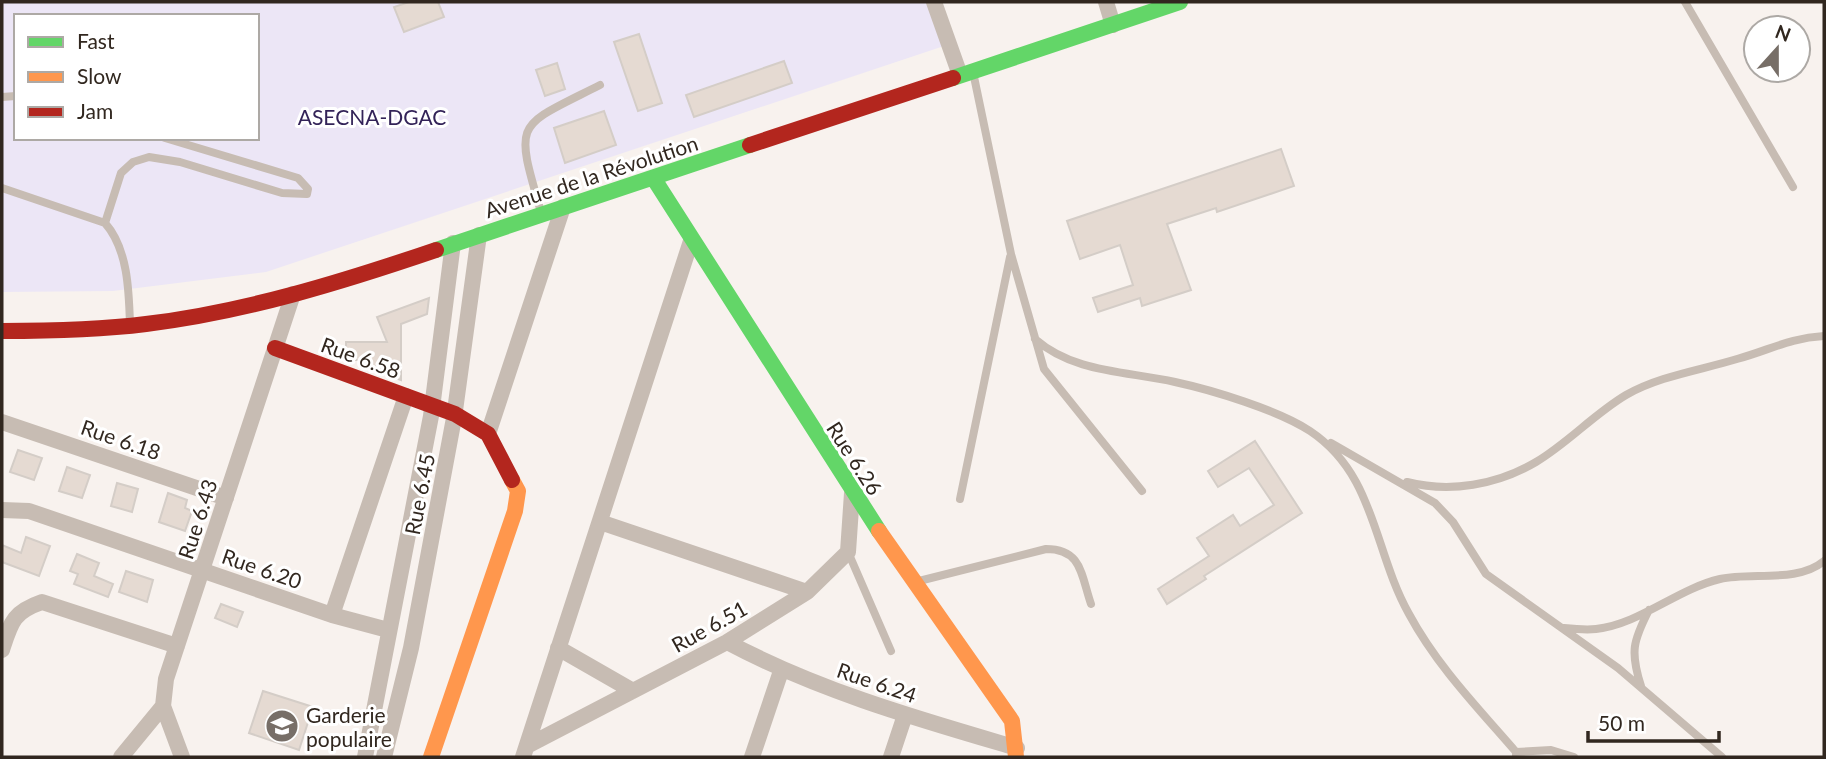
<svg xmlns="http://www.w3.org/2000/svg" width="1826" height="759" viewBox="0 0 1826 759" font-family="Lato,sans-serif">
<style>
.green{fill:#ece6f6;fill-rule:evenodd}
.building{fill:#e5dad2;stroke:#d4cdc7;stroke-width:2}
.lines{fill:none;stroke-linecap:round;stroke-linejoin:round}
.lane{stroke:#c7bcb3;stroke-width:8}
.street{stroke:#c7bcb3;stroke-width:16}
.fast{stroke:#63d668;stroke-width:16}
.slow{stroke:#ff974d;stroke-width:16}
.jam{stroke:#b3261e;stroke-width:16}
.labels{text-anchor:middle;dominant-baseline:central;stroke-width:6;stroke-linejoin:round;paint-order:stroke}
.park-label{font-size:21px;fill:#332358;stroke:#fff}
.street-label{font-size:21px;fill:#31271f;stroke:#fff}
.poi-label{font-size:21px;fill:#31271f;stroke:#fff;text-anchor:start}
</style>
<rect width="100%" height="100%" fill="#f8f2ee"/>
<path class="green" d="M2 2H927L944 46 266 272 113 291 2 292ZM16 16H257V138H16Z"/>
<path class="building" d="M409 2H438L444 17 404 32 394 7Z
M639 34 662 103 638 111 614 42Z
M784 61 792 83 694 117 686 95Z
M557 63 565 89 545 96 536 70Z
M604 111 616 145 565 163 554 128Z
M1281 149 1294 186 1217 212 1216 208 1167 224 1191 290 1142 306 1140 298 1098 312 1093 298 1133 285 1120 245 1080 259 1067 221Z
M429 298 427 314 401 324V380L363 366 365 360H346V342H387L377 317Z
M1255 441 1302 513 1204 576 1206 579 1167 604 1158 589 1209 556 1197 538 1233 515 1240 526 1274 505 1249 468 1218 487 1208 471Z
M18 450 42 458 34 480 10 472Z
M67 467 90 475 82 498 59 491Z
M117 483 138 489 132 512 111 506Z
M168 493 187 500 185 508 192 511 185 531 159 522Z
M26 537 50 546 39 576 2 562V545L21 553Z
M77 554 99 563 94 576 113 584 108 597 74 584 78 574 70 571Z
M126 571 153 580 147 602 119 592Z
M221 604 243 612 237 627 215 618Z
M263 691 313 707 299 750 249 733Z"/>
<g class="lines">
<path class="lane" d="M1685 2 1793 187
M973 72 1011 254 1044 369 1142 491
M2 97 16 96
M2 188 105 223C128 249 129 291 130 325
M541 212C514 119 515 128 600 85
M105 223 121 173 133 162 149 157 180 162 282 193 307 194 308 189 298 178 165 138
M1035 339C1074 373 1126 371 1175 382 1212 390 1278 410 1310 431 1376 475 1373 550 1409 614 1437 666 1478 708 1516 752V757
M1331 443 1435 503 1453 522 1486 574 1618 668 1722 757
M1407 482C1450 493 1497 485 1536 462 1568 443 1594 414 1626 395 1659 376 1701 370 1737 359 1770 350 1789 338 1824 336
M960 499 1010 257
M848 552 891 651
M915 582 1046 549C1082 549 1081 575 1091 604
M1564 628C1574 629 1586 630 1596 629 1640 624 1677 589 1720 579 1752 572 1798 583 1824 561
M1641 686C1630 652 1633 641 1649 610
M1516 752 1551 750 1574 757"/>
<path class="street" d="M934 2 960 75
M1106 2 1113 25
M2 422 226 498
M488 434 563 207
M2 510 29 511 332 615 388 630
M600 522 807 592
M332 615 406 396
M727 642C819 691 918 719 1017 748
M558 648 633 691
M2 650C11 622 13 612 42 602L177 646
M527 746 727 642 807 592 848 552 852 493
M121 757 163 706
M182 757 163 706 166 679 293 294
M365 757 431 416 453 243
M384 757 411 648 454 418 479 235
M523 757 691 241
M752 757 781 671
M891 757 905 715"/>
<path class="fast" d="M953 78 1180 2
M654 179 879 531
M436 250 750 145"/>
<path class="slow" d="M879 531 1012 721 1016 757
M431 757 515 511 518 491 512 480"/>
<path class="jam" d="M750 145 953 78
M2 331C50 331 98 330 146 324 245 312 342 282 436 250
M275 348 455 414 488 434 512 480"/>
</g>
<defs>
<symbol id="school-disc" viewBox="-11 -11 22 22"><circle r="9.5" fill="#776e67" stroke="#fff"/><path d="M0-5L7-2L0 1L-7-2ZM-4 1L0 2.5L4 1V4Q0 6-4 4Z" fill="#fff"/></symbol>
</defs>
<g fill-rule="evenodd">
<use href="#school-disc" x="263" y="707" width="38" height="38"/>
</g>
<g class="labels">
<g class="park-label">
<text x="372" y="116">ASECNA-DGAC</text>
</g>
<g class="street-label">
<text transform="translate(591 176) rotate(-18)">Avenue de la Révolution</text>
<text transform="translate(361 357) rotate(20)">Rue 6.58</text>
<text transform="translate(121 439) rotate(19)">Rue 6.18</text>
<text transform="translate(855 458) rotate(57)">Rue 6.26</text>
<text transform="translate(419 494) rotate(-79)">Rue 6.45</text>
<text transform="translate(197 519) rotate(-72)">Rue 6.43</text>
<text transform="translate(262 568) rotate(19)">Rue 6.20</text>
<text transform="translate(709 626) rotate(-29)">Rue 6.51</text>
<text transform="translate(877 682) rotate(19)">Rue 6.24</text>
</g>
<g class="poi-label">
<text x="306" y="714">Garderie<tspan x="306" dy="24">populaire</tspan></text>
</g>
</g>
<rect width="1826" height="759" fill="none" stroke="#31271f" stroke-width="7"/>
<rect x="14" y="14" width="245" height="126" fill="#ffffff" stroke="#ada9a5" stroke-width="2"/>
<rect x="28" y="37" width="35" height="10" fill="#63d668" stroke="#ada9a5" stroke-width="2"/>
<text x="77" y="49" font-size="21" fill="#31271f">Fast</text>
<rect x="28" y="72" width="35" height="10" fill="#ff974d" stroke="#ada9a5" stroke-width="2"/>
<text x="77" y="84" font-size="21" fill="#31271f">Slow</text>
<rect x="28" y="107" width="35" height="10" fill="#b3261e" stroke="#ada9a5" stroke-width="2"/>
<text x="77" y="119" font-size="21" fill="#31271f">Jam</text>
<g transform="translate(1777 49) rotate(21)"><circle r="33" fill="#ffffff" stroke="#ada9a5" stroke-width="2"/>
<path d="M0-5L12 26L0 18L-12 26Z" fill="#776e67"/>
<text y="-10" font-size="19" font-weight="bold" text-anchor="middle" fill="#31271f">N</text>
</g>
<path d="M1588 731v10h131v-10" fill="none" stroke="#31271f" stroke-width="3.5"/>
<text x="1598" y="731" font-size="21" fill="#31271f" stroke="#ffffff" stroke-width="5" paint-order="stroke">50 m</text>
</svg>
